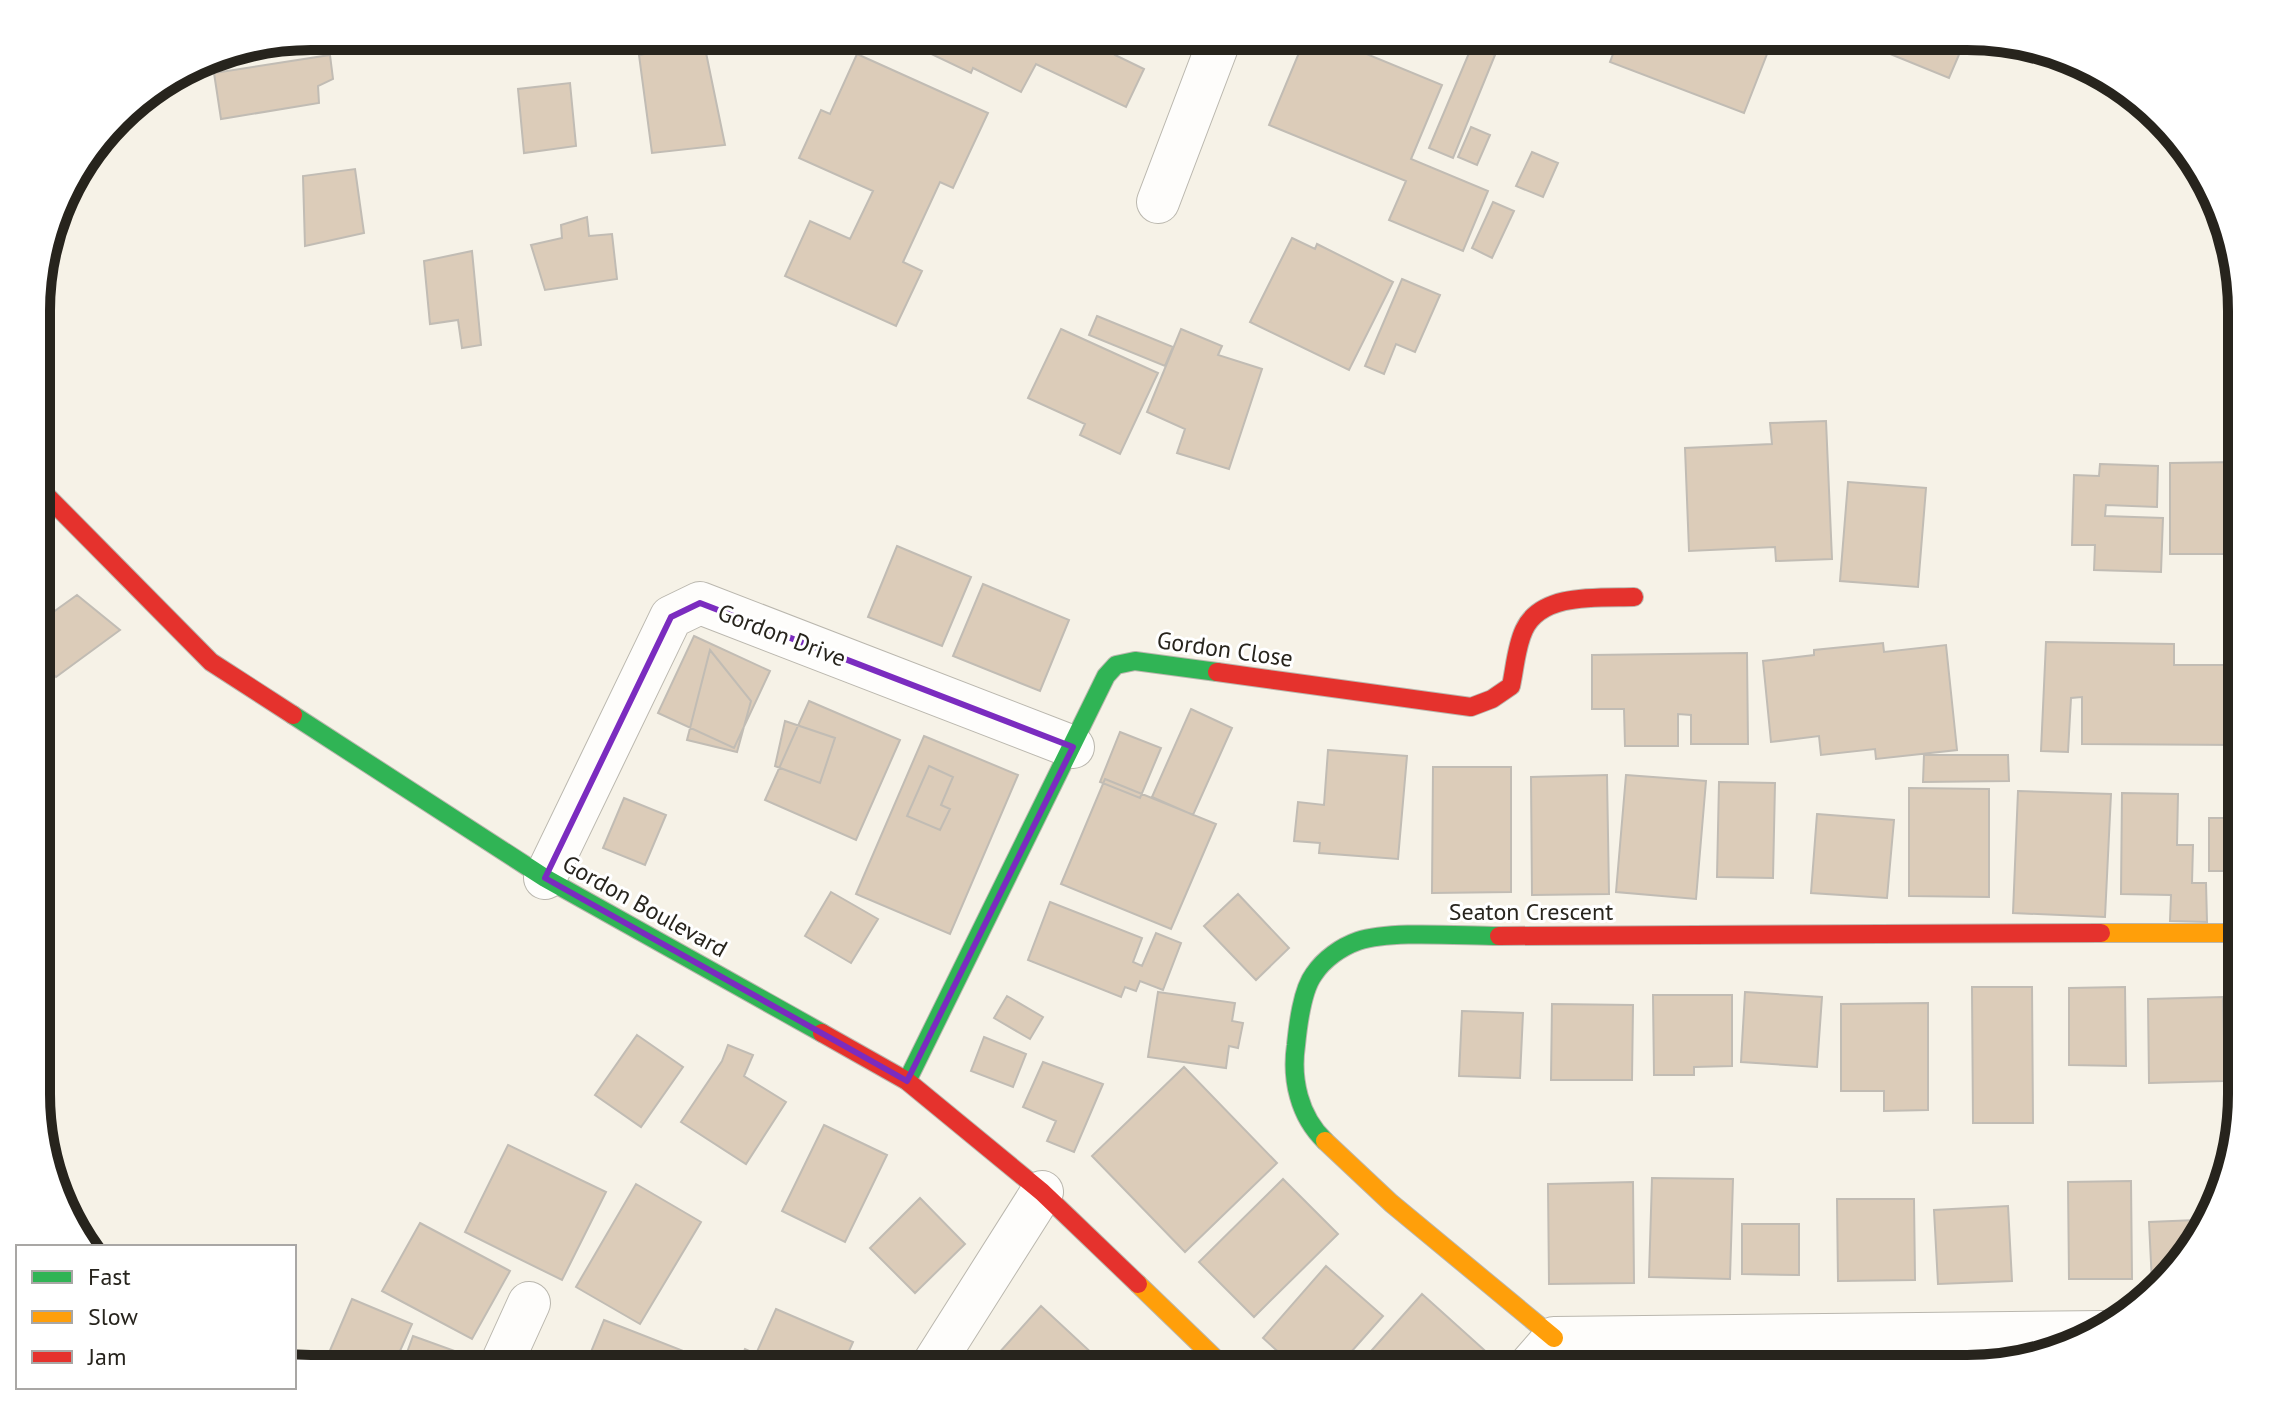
<svg xmlns="http://www.w3.org/2000/svg" width="2278" height="1405" viewBox="0 0 2278 1405" font-family="'PT Sans',sans-serif">
<style>
.building{fill:#dcccb9;stroke:#c1bcb4;stroke-width:2}
.lines{fill:none;stroke-linecap:round;stroke-linejoin:round}
.street-casing{stroke:#bab7ae;stroke-width:44}
.fast-casing{stroke:#bab7ae;stroke-width:20}
.slow-casing{stroke:#bab7ae;stroke-width:20}
.jam-casing{stroke:#bab7ae;stroke-width:20}
.street{stroke:#fefdfb;stroke-width:42}
.fast{stroke:#30b455;stroke-width:18}
.slow{stroke:#ff9f0a;stroke-width:18}
.jam{stroke:#e5322d;stroke-width:18}
.marked{fill:none;stroke:#7b2cbf;stroke-width:6;stroke-linejoin:round}
.labels{text-anchor:middle;dominant-baseline:central;stroke-width:6;stroke-linejoin:round;paint-order:stroke}
.street-label{font-size:24px;fill:#27241d;stroke:#fff}
.rim{fill:none;stroke:#27241d;stroke-width:10}
</style>
<rect width="100%" height="100%" fill="#f6f2e7"/>
<path class="building" d="M904 36H1124L1115 55 1144 69 1126 107 1036 64 1021 92 973 68 971 73 902 40Z
M1306 36H1323L1442 85 1411 159 1488 191 1463 251 1389 220 1406 181 1269 125Z
M1620 36H1720L1767 54 1744 113 1610 62Z
M1846 36H1967L1949 78Z
M704 43 725 145 652 153 639 55Z
M1472 46 1495 55 1453 158 1429 148Z
M857 54 988 113 953 188 940 182 903 262 922 271 896 326 785 276 810 221 850 239 873 191 799 158 821 110 830 114Z
M330 55 333 79 318 86 319 103 221 119 214 73Z
M570 83 576 146 524 153 518 89Z
M1471 127 1490 135 1477 165 1458 157Z
M1532 152 1558 163 1543 197 1516 186Z
M355 169 364 233 305 246 303 176Z
M1493 202 1514 211 1492 258 1472 248Z
M587 217 589 236 612 234 617 279 545 290 531 245 562 238 561 225Z
M1292 238 1315 249 1317 244 1393 282 1349 370 1250 322Z
M472 251 481 345 462 348 458 320 430 324 424 261Z
M1402 279 1440 295 1415 352 1396 344 1384 374 1365 366Z
M1097 316 1173 347 1165 366 1089 335Z
M1061 329 1158 373 1120 454 1080 435 1085 424 1028 398Z
M1181 329 1222 346 1218 355 1262 369 1229 469 1177 453 1185 429 1147 412Z
M1826 421 1832 559 1776 561 1775 547 1689 551 1685 448 1772 444 1770 423Z
M2241 462V554H2170V463Z
M2100 464 2158 466 2157 507 2106 505 2105 516 2163 518 2161 572 2094 570 2095 545H2072L2074 475 2099 476Z
M1848 482 1926 488 1918 587 1840 581Z
M897 546 971 577 942 646 868 617Z
M983 584 1069 620 1040 691 953 656Z
M77 595 120 630 56 677 38 660V623Z
M694 636 770 671 734 748 658 713Z
M2046 642 2174 644V665H2241V745L2082 744V697L2071 698 2068 752 2041 751Z
M1883 643 1884 652 1946 645 1957 750 1876 759 1875 749 1821 755 1819 736 1771 742 1763 661 1814 655V650Z
M710 650 751 701 737 752 687 740Z
M1747 653 1748 744H1691V715L1678 714V746H1625L1624 709H1592V655Z
M809 701 900 740 856 840 765 800Z
M1191 709 1232 728 1193 815 1152 797Z
M785 721 835 738 820 783 775 766Z
M1120 732 1161 748 1140 798 1100 782Z
M924 736 1018 775 950 934 856 894Z
M1328 750 1407 756 1398 859 1319 853 1320 843 1294 841 1298 802 1324 805Z
M1924 755H2008L2009 781 1923 782Z
M929 766 953 777 941 805 950 809 940 830 907 816Z
M1433 767H1511V892L1432 893Z
M1607 775 1609 894 1532 895 1531 777Z
M1626 775 1706 781 1696 899 1616 892Z
M1105 779 1216 824 1171 929 1061 884Z
M1719 782 1775 783 1773 878 1717 877Z
M1909 788 1989 789V897L1909 896Z
M2018 791 2111 794 2105 917 2013 913Z
M2122 793 2178 794 2177 845H2193L2192 883H2206L2207 922 2170 921 2171 895 2121 894Z
M624 798 666 815 645 865 603 848Z
M1817 814 1894 820 1887 898 1811 893Z
M2209 818H2241V871H2209Z
M831 892 878 919 851 963 805 936Z
M1238 894 1289 948 1256 980 1204 926Z
M1050 902 1142 938 1133 962 1142 966 1156 933 1181 943 1163 990 1140 981 1136 991 1125 987 1121 997 1028 960Z
M1972 987H2032L2033 1123H1973Z
M2125 987 2126 1066 2069 1065V988Z
M1158 992 1235 1003 1232 1021 1243 1023 1238 1048 1229 1046 1226 1068 1148 1057Z
M1745 992 1822 997 1817 1067 1741 1062Z
M1653 995H1732V1066L1694 1067V1075H1654Z
M1007 996 1043 1017 1030 1039 994 1018Z
M2223 997 2225 1081 2149 1083 2148 999Z
M2240 997H2241V1092H2239Z
M1928 1003V1110L1884 1111V1091H1841V1004Z
M1552 1004 1633 1005 1632 1080H1551Z
M1462 1011 1523 1013 1520 1078 1459 1076Z
M637 1035 683 1067 641 1127 595 1095Z
M984 1037 1026 1054 1013 1087 971 1071Z
M728 1045 753 1055 744 1076 786 1102 746 1164 681 1122 722 1061Z
M1043 1062 1103 1084 1074 1152 1047 1141 1056 1121 1023 1107Z
M1184 1067 1277 1163 1185 1252 1092 1156Z
M824 1125 887 1155 845 1242 782 1211Z
M508 1145 606 1192 562 1280 465 1232Z
M1652 1178 1733 1179 1730 1279 1649 1277Z
M1283 1179 1338 1234 1254 1317 1199 1262Z
M2131 1181 2132 1279H2069L2068 1182Z
M1633 1182 1634 1283 1549 1284 1548 1184Z
M636 1184 701 1222 640 1324 576 1287Z
M920 1198 965 1244 915 1293 870 1248Z
M1837 1199H1914L1915 1280 1838 1281Z
M2008 1206 2012 1281 1938 1284 1934 1210Z
M2196 1220V1246L2156 1283H2152L2149 1222Z
M420 1223 510 1271 472 1339 382 1291Z
M1742 1224H1799V1275L1742 1274Z
M1326 1266 1383 1316 1336 1369H1297L1263 1338Z
M1422 1294 1492 1357 1481 1369H1355Z
M352 1299 412 1324 392 1369H322Z
M1041 1306 1096 1357 1085 1369H994L989 1364Z
M776 1309 853 1342 841 1369H736L745 1349 756 1354Z
M604 1320 686 1352 680 1369H584Z
M413 1336 466 1355 461 1369H401Z"/>
<g class="lines">
<defs>
<path id="street" d="M1158 202 1221 36
M545 878 671 617 700 603 1073 747
M499 1369 529 1303
M930 1369 1042 1192
M1527 1369 1554 1338 2104 1332"/>
<path id="fast" d="M293 715 545 878 822 1033
M907 1081 1106 676 1116 665 1135 661 1217 672
M1325 1141C1299 1116 1291 1079 1296 1045 1298 1025 1302 990 1314 974 1324 959 1341 947 1358 941 1391 930 1461 936 1499 936"/>
<path id="slow" d="M2101 933H2241
M1325 1141 1391 1203 1554 1338
M1138 1284 1226 1369"/>
<path id="jam" d="M38 487 211 662 293 715
M1217 672 1471 707 1492 699 1511 686C1515 668 1516 647 1524 630 1541 592 1600 598 1634 597
M1499 936 2101 933
M822 1033 907 1081 1042 1192 1138 1284"/>
</defs>
<use href="#street" class="street-casing"/>
<use href="#fast" class="fast-casing"/>
<use href="#slow" class="slow-casing"/>
<use href="#jam" class="jam-casing"/>
<use href="#street" class="street"/>
<use href="#fast" class="fast"/>
<use href="#slow" class="slow"/>
<use href="#jam" class="jam"/>
</g>
<path class="marked" d="M700 603 1073 747 907 1081 545 878 671 617Z"/>
<g class="labels">
<g class="street-label">
<text transform="translate(782 635) rotate(21)">Gordon Drive</text>
<text transform="translate(1225 649) rotate(8)">Gordon Close</text>
<text transform="translate(645 906) rotate(29)">Gordon Boulevard</text>
<text x="1531" y="911">Seaton Crescent</text>
</g>
</g>
<path d="M0 0H2278V1405H0ZM311 50H1967A261 261 0 0 1 2228 311V1094A261 261 0 0 1 1967 1355H311A261 261 0 0 1 50 1094V311A261 261 0 0 1 311 50Z" fill="#fff" fill-rule="evenodd"/>
<path class="rim" d="M311 50H1967A261 261 0 0 1 2228 311V1094A261 261 0 0 1 1967 1355H311A261 261 0 0 1 50 1094V311A261 261 0 0 1 311 50Z"/>
<rect x="16" y="1245" width="280" height="144" fill="#ffffff" stroke="#a9a7a5" stroke-width="2"/>
<rect x="32" y="1271" width="40" height="12" fill="#30b455" stroke="#a9a7a5" stroke-width="2"/>
<text x="88" y="1285" font-size="24" fill="#27241d">Fast</text>
<rect x="32" y="1311" width="40" height="12" fill="#ff9f0a" stroke="#a9a7a5" stroke-width="2"/>
<text x="88" y="1325" font-size="24" fill="#27241d">Slow</text>
<rect x="32" y="1351" width="40" height="12" fill="#e5322d" stroke="#a9a7a5" stroke-width="2"/>
<text x="88" y="1365" font-size="24" fill="#27241d">Jam</text>
</svg>
